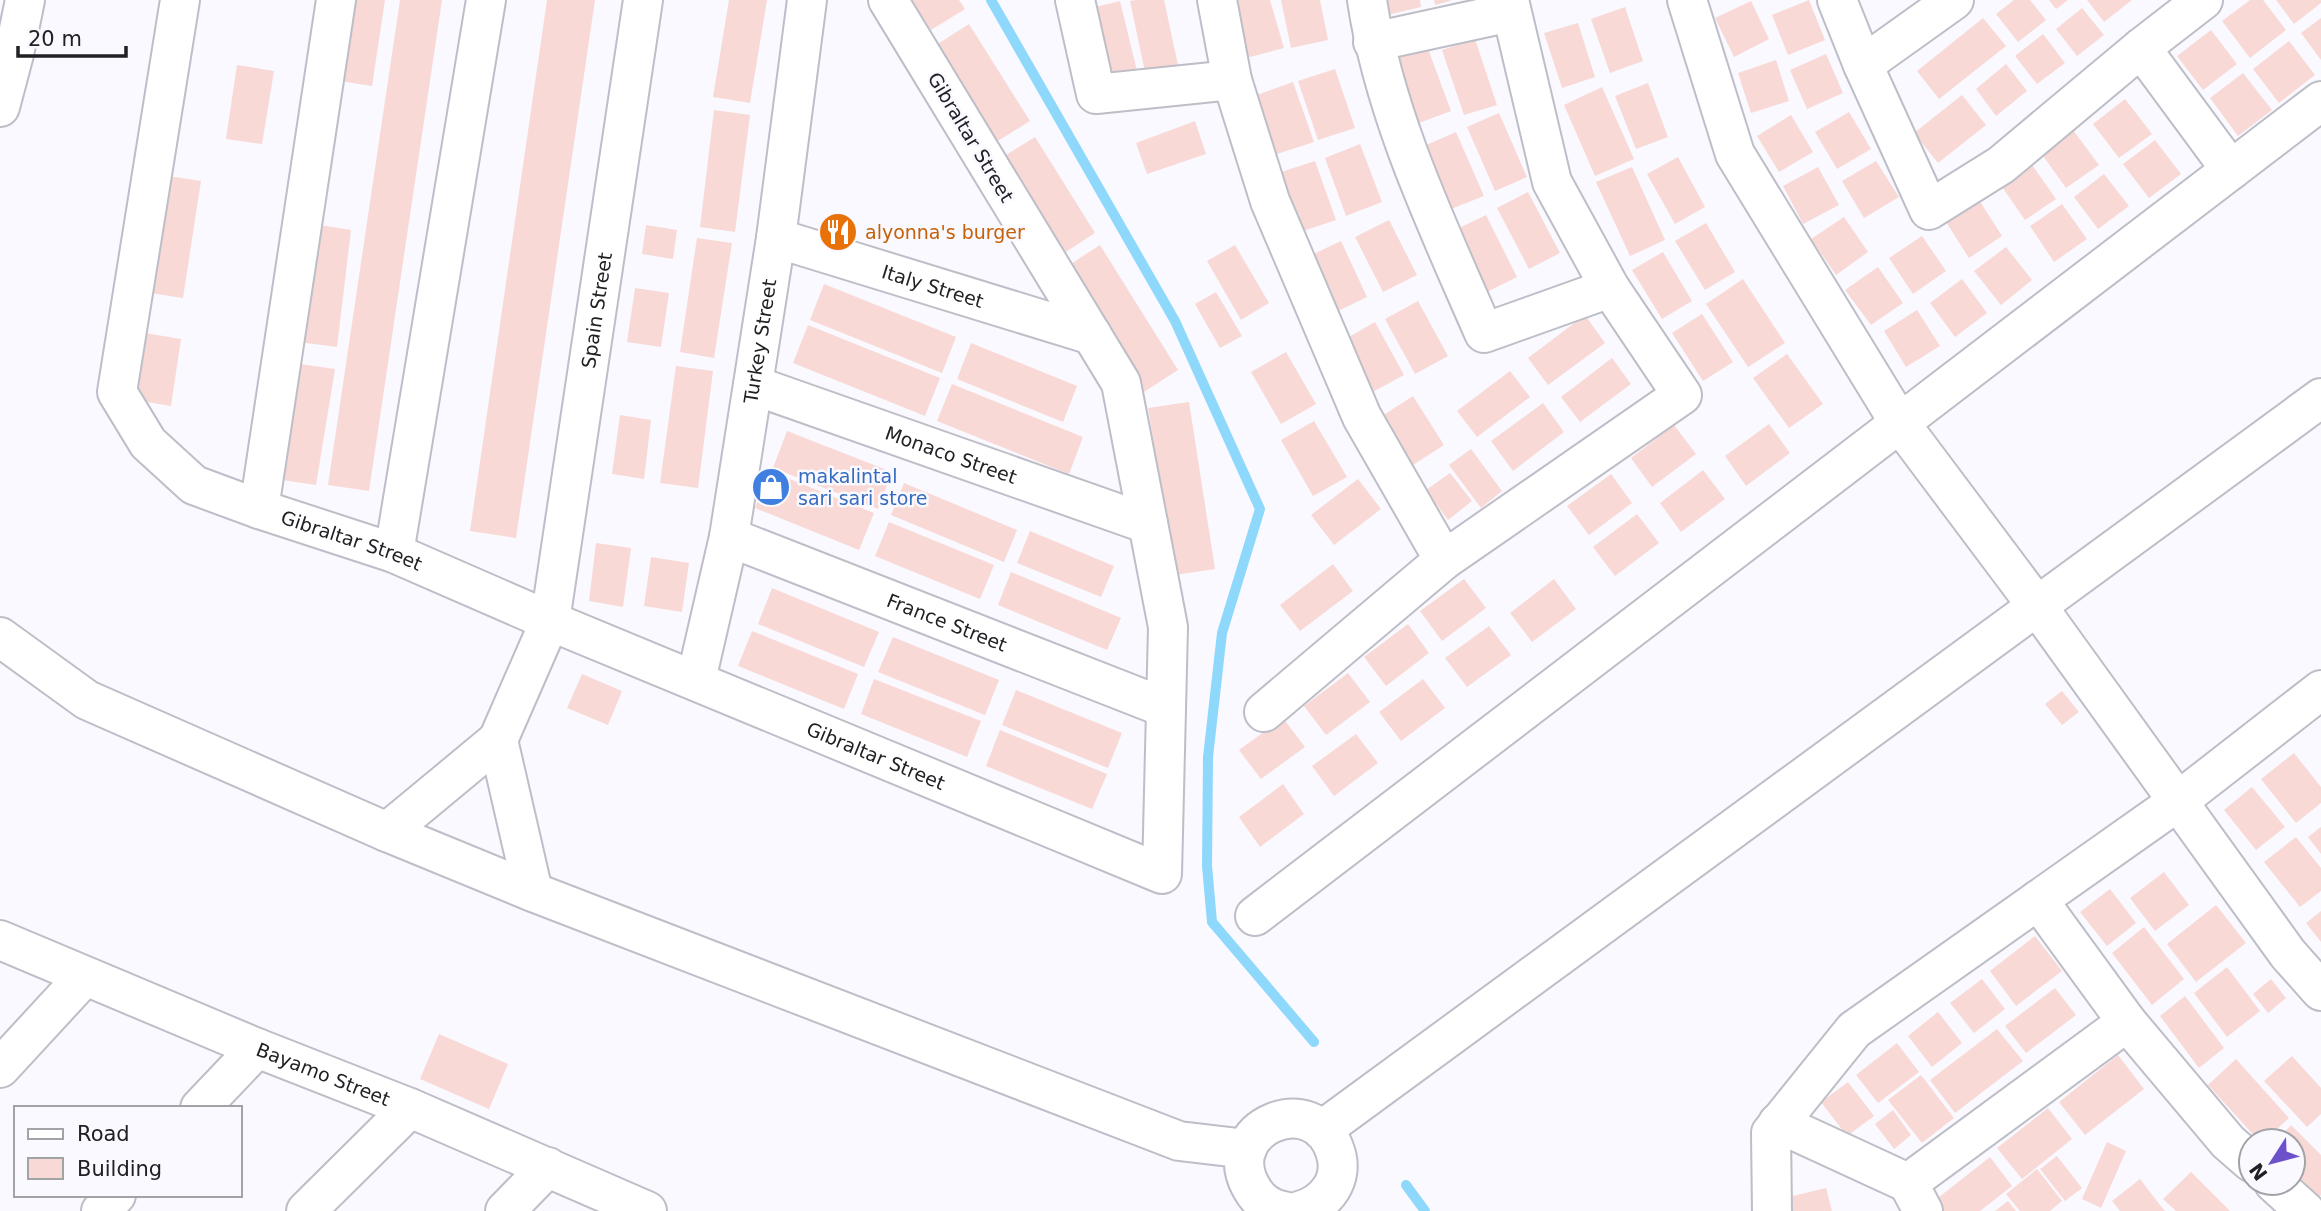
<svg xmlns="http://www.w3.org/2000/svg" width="2321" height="1211" viewBox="0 0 2321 1211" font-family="'DejaVu Sans',sans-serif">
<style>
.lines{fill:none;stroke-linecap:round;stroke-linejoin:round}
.stream{stroke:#8ed8fc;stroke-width:10}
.building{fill:#f9d9d6}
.street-casing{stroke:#bdbec7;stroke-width:42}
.secondary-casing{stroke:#bdbec7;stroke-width:42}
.street{stroke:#fff;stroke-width:38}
.secondary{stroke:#fff;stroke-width:38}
.labels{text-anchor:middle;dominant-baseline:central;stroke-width:5;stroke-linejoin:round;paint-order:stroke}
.street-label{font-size:19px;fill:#202124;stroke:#f9f9ff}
.food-label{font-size:19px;fill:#c56008;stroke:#f9f9ff;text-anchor:start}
.shop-label{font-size:19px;fill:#366cbe;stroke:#f9f9ff;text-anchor:start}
</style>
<rect width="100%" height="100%" fill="#f9f9ff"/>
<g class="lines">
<path class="stream" d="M991 0 1175 321 1260 509 1222 633 1208 757 1207 866 1212 922 1314 1042
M1406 1185 1425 1211"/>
</g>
<path class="building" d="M352 0H385L372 86 340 81Z
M400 0H442L369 491 328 485Z
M547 0H595L516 538 470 531Z
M729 0H767L750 103 713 97Z
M912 0H959L965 9 931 30Z
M1136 0H1164L1178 65 1145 72 1130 1Z
M1230 0H1270L1284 48 1246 58Z
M1281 0H1320L1328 40 1291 48Z
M1383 0H1420L1421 7 1387 15Z
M1434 0H1450V1L1435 5Z
M1809 0 1825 40 1788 55 1772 15Z
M2014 0H2030L2046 20 2018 42 1996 14Z
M2049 0H2068L2056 9Z
M2087 0H2132L2104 22Z
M2250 0H2263L2286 30 2250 58 2222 21Z
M2276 0H2321V3L2294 24Z
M1120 1 1137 71 1103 79 1087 9Z
M1751 1 1769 39 1734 57 1715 18Z
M1625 7 1643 61 1610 73 1591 19Z
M2082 8 2104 35 2077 56 2056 29Z
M1983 18 2006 46 1939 99 1917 71Z
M2321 18V60L2301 33Z
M1578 23 1595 77 1562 88 1544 33Z
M969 24 1030 121 996 142 936 45Z
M2211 30 2237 64 2203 90 2177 56Z
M2043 34 2065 63 2037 84 2015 56Z
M1475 39 1497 105 1464 115 1442 50Z
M2289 41 2315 75 2279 103 2253 69Z
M1427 46 1451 111 1419 123 1394 58Z
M1826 54 1843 93 1807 109 1790 70Z
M1776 60 1789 101 1751 113 1738 73Z
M2006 64 2027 91 1996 116 1976 89Z
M237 65 274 71 262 144 226 139Z
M1335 69 1355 128 1318 140 1298 81Z
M2243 73 2272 110 2238 136 2210 98Z
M1293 82 1314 142 1277 154 1257 95Z
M1648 83 1668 137 1636 149 1615 96Z
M1602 87 1634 159 1595 176 1564 105Z
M1962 95 1986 125 1938 163 1914 133Z
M2125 99 2152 134 2119 158 2093 124Z
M714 110 750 115 735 232 700 227Z
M1849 112 1871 149 1837 169 1815 132Z
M1499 113 1527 177 1495 191 1467 127Z
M1791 115 1813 152 1779 172 1757 136Z
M1195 121 1206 154 1147 174 1136 143Z
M2073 130 2099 165 2066 188 2041 153Z
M1456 132 1484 196 1451 209 1424 146Z
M1035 137 1095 233 1061 255 1001 158Z
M2155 140 2181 174 2149 198 2123 164Z
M1360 144 1382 202 1346 216 1325 158Z
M1678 157 1705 207 1675 224 1647 174Z
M1315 161 1336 220 1300 232 1278 173Z
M1876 161 1899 197 1864 218 1842 181Z
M2030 162 2056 199 2025 220 2000 184Z
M1632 167 1665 240 1630 256 1596 182Z
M1818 167 1839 205 1803 224 1783 186Z
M2104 174 2129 206 2098 229 2074 197Z
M168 176 201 181 183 298 150 293Z
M1528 192 1560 253 1529 269 1497 208Z
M1979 200 2002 236 1969 258 1946 222Z
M2062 204 2087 239 2054 262 2030 226Z
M1486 215 1517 277 1485 293 1455 230Z
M1844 217 1868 252 1836 275 1811 239Z
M1389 220 1417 275 1383 292 1355 237Z
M1706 223 1735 272 1705 290 1675 241Z
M313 224 351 230 337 347 298 342Z
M646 225 677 230 673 259 642 254Z
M1922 236 1946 271 1913 294 1889 258Z
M697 238 732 243 714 358 680 352Z
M1341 241 1367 297 1334 313 1307 257Z
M1100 245 1178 370 1144 392 1066 267Z
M1235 245 1269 303 1241 320 1207 261Z
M2006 247 2032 280 2001 305 1974 271Z
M1663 252 1692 301 1662 319 1632 270Z
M1878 267 1903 303 1871 325 1845 290Z
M1743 279 1785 343 1748 367 1706 304Z
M1962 279 1987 313 1955 337 1930 303Z
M824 284 956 337 942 373 810 320Z
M635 288 669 293 661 347 627 342Z
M1216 292 1242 336 1220 348 1195 304Z
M1418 301 1448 356 1415 374 1385 319Z
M1917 310 1940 346 1906 367 1884 331Z
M1702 314 1733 362 1703 381 1672 333Z
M1585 315 1605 343 1548 385 1528 358Z
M1375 322 1404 375 1371 393 1342 341Z
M808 325 940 378 925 416 793 363Z
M145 333 181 339 171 406 135 400Z
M971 343 1077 386 1063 422 957 379Z
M1286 352 1316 404 1281 424 1251 372Z
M1787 354 1823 404 1789 428 1753 378Z
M1612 358 1631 384 1580 422 1561 397Z
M300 364 335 369 316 485 282 480Z
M676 366 713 371 698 488 660 483Z
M1510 371 1530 397 1477 437 1457 411Z
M952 384 1083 437 1069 474 937 421Z
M1413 396 1444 445 1413 465 1382 416Z
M1189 402 1215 569 1175 575 1148 408Z
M1543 403 1564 432 1513 471 1491 441Z
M620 415 651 420 644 479 612 474Z
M1314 421 1347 477 1313 496 1281 440Z
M1769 424 1790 453 1746 486 1725 456Z
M1674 425 1696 454 1652 487 1631 458Z
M787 431 892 472 878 509 773 468Z
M1471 449 1502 491 1481 508 1449 465Z
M1703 470 1725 499 1681 532 1660 503Z
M770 471 874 513 859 550 755 508Z
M1450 473 1472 501 1448 520 1426 490Z
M1611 474 1632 503 1589 535 1567 506Z
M1358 479 1381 509 1334 545 1311 515Z
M904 483 1017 530 1004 562 891 515Z
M1637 514 1659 543 1615 576 1593 547Z
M889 522 994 565 980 599 875 556Z
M1030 531 1114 566 1101 597 1017 563Z
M596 543 631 548 623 607 589 601Z
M651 557 689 563 682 612 644 606Z
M1333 564 1353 591 1300 631 1280 605Z
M1011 572 1121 618 1107 650 998 605Z
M1464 579 1486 608 1442 641 1420 611Z
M1554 579 1576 609 1532 642 1510 613Z
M772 588 879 632 864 667 758 624Z
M1408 624 1429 653 1386 686 1364 657Z
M1489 626 1511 655 1467 687 1445 658Z
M752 631 858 674 844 709 738 666Z
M893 637 999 680 985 715 878 672Z
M1348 673 1370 702 1326 735 1304 706Z
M582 674 622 691 608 725 567 708Z
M874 679 981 721 967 757 861 714Z
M1423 679 1445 708 1401 741 1379 712Z
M1016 690 1122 733 1108 768 1002 725Z
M2062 691 2079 712 2062 725 2045 704Z
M1283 718 1305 747 1261 779 1239 750Z
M1000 730 1107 774 1092 809 986 766Z
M1356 734 1378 763 1334 796 1312 766Z
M2294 753 2321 787V803L2296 823 2261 779Z
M1283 784 1304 814 1260 847 1239 817Z
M2252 787 2285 827 2256 850 2224 810Z
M2321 827V854L2308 837Z
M2296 837 2321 868V891L2300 907 2264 862Z
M2164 872 2189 905 2155 931 2130 898Z
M2110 889 2136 923 2107 946 2080 912Z
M2216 905 2246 943 2196 982 2167 944Z
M2321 911V942L2306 923Z
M2144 927 2184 979 2152 1005 2112 953Z
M2035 936 2062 971 2016 1006 1990 971Z
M2227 967 2260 1011 2227 1037 2194 993Z
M1982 979 2005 1009 1974 1033 1950 1003Z
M2271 979 2286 998 2268 1013 2253 994Z
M2055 988 2076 1015 2026 1053 2005 1026Z
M2185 996 2224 1048 2199 1068 2160 1016Z
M1938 1012 1962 1043 1932 1067 1908 1036Z
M1997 1029 2023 1061 1955 1113 1930 1080Z
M439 1034 508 1064 489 1109 420 1079Z
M1897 1043 1919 1072 1878 1103 1856 1075Z
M2118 1055 2144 1089 2085 1135 2059 1102Z
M2292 1056 2321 1088V1114L2307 1127 2264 1081Z
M2236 1059 2289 1118 2264 1141H2259L2208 1085Z
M1921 1075 1954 1118 1922 1143 1888 1100Z
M1848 1082 1874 1116 1847 1136 1821 1102Z
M2048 1108 2072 1139 2022 1179 1997 1148Z
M1893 1110 1911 1135 1894 1149 1875 1124Z
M2291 1125 2321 1155V1195L2319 1197 2293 1171V1141H2276Z
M2107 1142 2126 1151 2101 1208 2082 1199Z
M2057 1156 2082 1188 2065 1201 2040 1169Z
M1990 1157 2012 1186 1980 1211H1942L1934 1201Z
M2037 1169 2062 1201 2050 1211H2020L2006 1194Z
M2191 1172 2230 1211H2176L2163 1199Z
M2140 1179 2160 1205 2165 1211H2120L2112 1201Z
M1826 1188 1832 1211H1783L1780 1199Z
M2008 1201 2016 1211H1995Z"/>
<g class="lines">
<defs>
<g id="street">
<path id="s1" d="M180 0 117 392 148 443 194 485 259 509 394 553 550 621 1162 874 1168 627 1121 383 888 0"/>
<path d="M1075 0 1096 94 1232 80"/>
<path d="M1217 0 1232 80 1270 201 1362 417 1444 560"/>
<path d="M1367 0C1384 115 1438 227 1484 333L1610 288"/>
<path d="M1687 0 1735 154 1899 422 2037 606 2288 954 2321 991"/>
<path d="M1837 0 1863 65 1929 210 2001 165 2141 48 2203 0"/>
<path d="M1373 42 1511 12"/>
<path d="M2141 48 2231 170"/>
<path d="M1863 65 1954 0"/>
<path id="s2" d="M776 238 1092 335"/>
<path id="s3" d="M753 385 1148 524"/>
<path d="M259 509 336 0"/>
<path id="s4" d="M729 537 1166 708"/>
<path d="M394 553 486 0"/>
<path d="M0 637 87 700 387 832 498 740"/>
<path id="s5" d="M696 680 729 537 776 238 807 0"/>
<path d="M1264 712 1444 560 1682 395 1610 288 1552 182 1509 0"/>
<path d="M387 832 533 892 1179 1141 1247 1149"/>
<path id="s6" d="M533 892 498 740 550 621 643 0"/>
<path d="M2038 900 2127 1022 2228 1142 2251 1162"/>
<path d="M1255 916 2321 101"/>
<path id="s7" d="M0 940 257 1048 410 1108 647 1211"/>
<path d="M0 1068 84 977"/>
<path d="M200 1108 257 1048"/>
<path d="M1778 1123 1908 1183"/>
<path d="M1322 1130 2321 398"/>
<path d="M2274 1183 2305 1211"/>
<path d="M101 1211 116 1195"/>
<path d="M306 1211 410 1108"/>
<path d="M505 1211 548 1167"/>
<path d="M1284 1211C1269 1209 1258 1200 1251 1187 1218 1128 1314 1087 1335 1151 1345 1179 1326 1204 1299 1211"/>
<path d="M1772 1211 1771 1133 1854 1030 2177 802 2321 690"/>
<path d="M1923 1211 1908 1183 2127 1022"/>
</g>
<path id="secondary" d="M0 107 14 54 25 0"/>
</defs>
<use href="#street" class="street-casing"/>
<use href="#secondary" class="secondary-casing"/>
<use href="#street" class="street"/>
<use href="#secondary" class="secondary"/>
</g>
<defs>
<symbol id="restaurant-disc" viewBox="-11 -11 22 22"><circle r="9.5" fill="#e8710a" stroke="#f9f9ff"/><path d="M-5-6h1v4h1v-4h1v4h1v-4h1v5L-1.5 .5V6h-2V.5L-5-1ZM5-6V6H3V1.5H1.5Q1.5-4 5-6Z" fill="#fff"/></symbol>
<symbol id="shop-disc" viewBox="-11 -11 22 22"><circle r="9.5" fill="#3f7fe0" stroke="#f9f9ff"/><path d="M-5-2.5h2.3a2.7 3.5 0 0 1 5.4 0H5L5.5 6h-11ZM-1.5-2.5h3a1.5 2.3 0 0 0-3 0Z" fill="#fff"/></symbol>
</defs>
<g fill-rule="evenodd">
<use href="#restaurant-disc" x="816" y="210" width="44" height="44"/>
<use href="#shop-disc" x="749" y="465" width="44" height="44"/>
</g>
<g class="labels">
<g class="street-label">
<text transform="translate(971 137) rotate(59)">Gibraltar Street</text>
<text stroke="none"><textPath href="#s2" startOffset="164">Italy Street</textPath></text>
<text stroke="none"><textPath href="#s6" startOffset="600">Spain Street</textPath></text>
<text stroke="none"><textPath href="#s5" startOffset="345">Turkey Street</textPath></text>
<text stroke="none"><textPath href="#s3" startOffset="210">Monaco Street</textPath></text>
<text stroke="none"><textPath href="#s1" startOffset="686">Gibraltar Street</textPath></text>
<text stroke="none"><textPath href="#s4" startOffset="234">France Street</textPath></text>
<text stroke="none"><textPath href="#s1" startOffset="1253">Gibraltar Street</textPath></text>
<text stroke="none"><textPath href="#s7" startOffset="350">Bayamo Street</textPath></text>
</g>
<g class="food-label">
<text x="865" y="232">alyonna's burger</text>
</g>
<g class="shop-label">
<text x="798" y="476">makalintal<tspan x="798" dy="22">sari sari store</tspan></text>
</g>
</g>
<rect x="14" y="1106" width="228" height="91" fill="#f9f9ff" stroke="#a2a3a7" stroke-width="2"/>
<rect x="28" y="1129" width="35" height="10" fill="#ffffff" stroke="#a2a3a7" stroke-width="2"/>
<text x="77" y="1141" font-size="21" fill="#202124">Road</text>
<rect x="28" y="1158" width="35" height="21" fill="#f9d9d6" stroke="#a2a3a7" stroke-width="2"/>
<text x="77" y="1176" font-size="21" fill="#202124">Building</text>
<g transform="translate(2272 1162) rotate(234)"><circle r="33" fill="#f9f9ff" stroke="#a2a3a7" stroke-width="2"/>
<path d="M0-5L12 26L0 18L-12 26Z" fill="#6c51ca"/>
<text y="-10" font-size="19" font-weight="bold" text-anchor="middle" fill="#202124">N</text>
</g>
<path d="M18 46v10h108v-10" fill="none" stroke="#202124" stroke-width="3.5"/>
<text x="28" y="46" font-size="21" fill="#202124" stroke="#f9f9ff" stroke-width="5" paint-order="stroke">20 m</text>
</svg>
